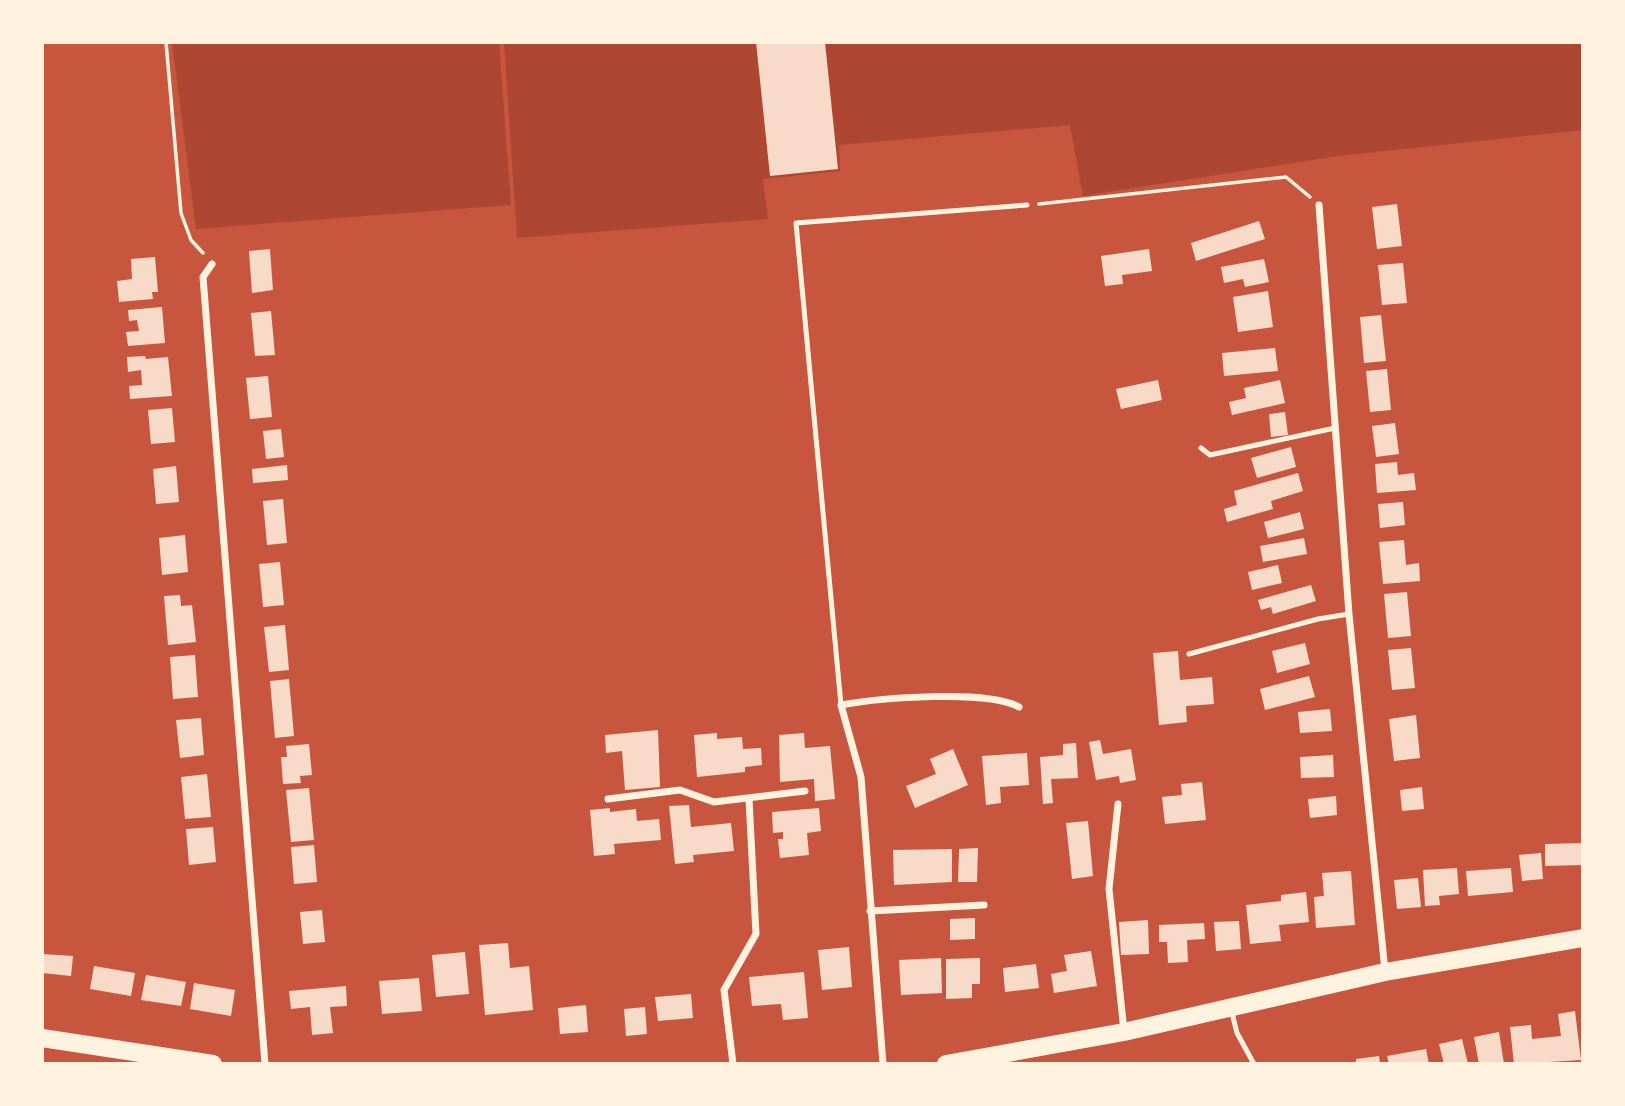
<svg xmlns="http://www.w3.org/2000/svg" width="1625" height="1106" viewBox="0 0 1625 1106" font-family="'Open Sans',sans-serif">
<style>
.green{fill:#ae4732}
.building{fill:#f7dbc8}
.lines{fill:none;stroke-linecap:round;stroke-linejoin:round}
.path{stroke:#fff3e0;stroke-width:3.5}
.service{stroke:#fff3e0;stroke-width:5}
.minor{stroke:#fff3e0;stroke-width:7}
.primary{stroke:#fff3e0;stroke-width:18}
</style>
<rect width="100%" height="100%" fill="#c8553d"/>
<path class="green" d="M172 42H499L511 205 196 229Z
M504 42H1583V130L1338 156 1083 196 1070 125 839 145 840 171 763 179 768 219 517 238Z"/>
<path class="building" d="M756 42H825L838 169 770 176Z
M1397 204 1402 246 1377 249 1372 207Z
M1259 221 1265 239 1196 261 1191 243Z
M270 249 273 290 252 293 249 251Z
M1149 249 1152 271 1122 275 1123 284 1105 286 1101 256Z
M155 257 158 292H152L153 299 119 302 117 281 132 279 131 259Z
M1264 259 1269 282 1245 287 1243 279 1224 283 1221 267Z
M1403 263 1407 303 1382 305 1378 265Z
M1268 291 1273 327 1238 332 1233 297Z
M162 307 165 343 128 346 126 332 139 331 137 320 129 321 128 310Z
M271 311 275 355 255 356 251 313Z
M1381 315 1386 361 1364 363 1360 317Z
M1275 348 1278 371 1224 376 1222 353Z
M145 356 146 359 168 357 172 396 130 399 129 386 142 385 141 370 128 372 127 357Z
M1387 369 1391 410 1370 412 1366 371Z
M268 376 272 417 250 419 246 378Z
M1158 380 1162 400 1121 409 1116 389Z
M1280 380 1285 403 1232 415 1229 402 1246 398 1244 388Z
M172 408 175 442 151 444 148 410Z
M1285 412 1288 435 1271 437 1269 414Z
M1395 423 1399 454 1376 457 1372 426Z
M281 429 284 457 266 459 263 431Z
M1291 447 1296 467 1257 478 1251 458Z
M1397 462 1398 475 1414 473 1416 490 1377 493 1375 464Z
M287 465 288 480 253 483 252 469Z
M176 466 179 502 156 504 153 469Z
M1298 473 1303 491 1271 501 1273 509 1227 522 1224 509 1237 505 1234 491Z
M283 499 287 543 267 545 263 501Z
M1403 502 1405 525 1380 528 1378 504Z
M1300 512 1304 529 1268 538 1264 522Z
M185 535 188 572 162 575 159 538Z
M1304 538 1307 554 1263 562 1260 546Z
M1404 540 1406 565 1419 563 1420 581 1383 584 1379 542Z
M280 562 284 605 263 607 259 564Z
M1278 565 1282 583 1252 590 1248 572Z
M1311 585 1316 601 1273 614 1271 607 1261 610 1258 600Z
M1407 592 1411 636 1388 638 1384 594Z
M180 595 181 606 192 605 196 642 168 645 164 596Z
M285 625 289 670 269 672 264 627Z
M1305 643 1310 664 1277 673 1272 651Z
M1411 648 1415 688 1392 690 1388 650Z
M1178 651 1180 680 1212 677 1214 704 1186 706 1187 722 1159 725 1153 653Z
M195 655 198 697 173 699 170 657Z
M1309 676 1315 697 1265 710 1260 689Z
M289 679 294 736 275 738 270 681Z
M1330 709 1332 731 1300 733 1298 712Z
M1416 715 1420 758 1394 761 1389 719Z
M201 718 204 755 180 758 176 720Z
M658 730 660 787 625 790 622 751 606 753 605 735Z
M717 733V739L742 737 743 749 761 748 762 765 745 767V772L697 777 694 735Z
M804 733 805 748 830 746 835 799 815 801 814 779 780 782 779 735Z
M1100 740 1103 754 1131 749 1136 780 1120 783 1119 776 1096 780 1089 742Z
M1076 743 1078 778 1051 779 1053 803 1043 804 1040 757 1063 755V744Z
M309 744 312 775 300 776 301 783 283 784 281 757H287L286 746Z
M953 749 968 785 915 808 906 786 936 774 930 759Z
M1027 753 1029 785 1000 787 1001 803 986 805 982 756Z
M1333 755 1334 777 1301 778 1300 757Z
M207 774 211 817 185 819 181 777Z
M1202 782 1206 820 1165 824 1162 797 1182 795 1181 784Z
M1422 787 1424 809 1402 811 1400 790Z
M309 788 314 840 291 842 286 790Z
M1336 796 1337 815 1310 818 1308 799Z
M689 805 691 827 731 823 734 851 693 855 694 862 675 864 669 806Z
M610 808V812L636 809 637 821 659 819 661 840 614 844 615 854 594 856 590 810Z
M819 808 821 831 807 833 809 855 780 858 778 839H783V832L773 833 772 812Z
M1088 821 1093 876 1072 879 1066 823Z
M213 827 216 862 189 865 186 829Z
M1583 843V865L1545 866V844Z
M314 845 317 882 294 884 291 847Z
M978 848 977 882H958L959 849Z
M952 849V882L894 885 893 850Z
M1541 853 1543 879 1522 881 1519 855Z
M1457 868 1459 894 1439 896 1440 905 1425 906 1423 870Z
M1511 868 1513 892 1468 896 1466 871Z
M1351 871 1355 925 1316 928 1314 897 1324 896 1322 873Z
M1418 878 1421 907 1397 909 1394 880Z
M1306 892 1309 922 1279 925 1281 941 1250 944 1246 905 1281 901V895Z
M322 910 325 942 303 944 300 912Z
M975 918V939L950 940V919Z
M1148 920 1149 954 1121 955 1119 922Z
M1239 921 1241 949 1216 951 1214 922Z
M1204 923 1205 939 1187 940 1188 962 1168 963 1167 942H1159V925Z
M508 943 510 968 529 966 533 1010 485 1015 479 945Z
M849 947 852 987 822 990 818 950Z
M1091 951 1097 986 1054 993 1051 974 1067 971 1064 955Z
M465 952 469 994 436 997 432 955Z
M42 954 73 956 71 976 42 973Z
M941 958 942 993 901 995 899 960Z
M980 958V984H972V998L946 999V959Z
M1036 964 1039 988 1005 992 1003 968Z
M94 966 135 973 131 996 90 989Z
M804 972 808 1018 783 1020 781 1004 752 1006 749 977Z
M146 975 186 982 181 1006 141 1000Z
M419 978 422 1011 382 1014 379 981Z
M194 983 235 990 231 1016 190 1009Z
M346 986 347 1006 330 1007 333 1033 312 1035 310 1007 291 1009 289 991Z
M691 994 693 1018 658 1021 655 997Z
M586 1005 588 1032 560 1034 558 1008Z
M645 1007 647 1034 626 1036 624 1009Z
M1575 1011 1581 1060 1514 1064 1510 1027 1531 1025 1532 1039 1561 1036 1558 1014Z
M1499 1032 1504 1064H1479L1474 1037Z
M1462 1039 1468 1064H1444L1439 1044Z
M1426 1049 1429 1064H1389L1387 1056Z
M1379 1056 1380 1064H1356V1059Z"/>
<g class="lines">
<path class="path" d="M166 42 181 213 191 240 203 253
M1039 204 1286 177 1310 197"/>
<path class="service" d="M1201 448 1210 455 1335 428
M1189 654 1318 619 1349 614
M841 705 796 223 1027 205
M1231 1009 1237 1033 1254 1064"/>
<path class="minor" d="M1319 205 1349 614 1385 971
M212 264 203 277 265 1064
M608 799 680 790 714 802 805 791
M1118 804 1109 889 1124 1031
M870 911 984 905
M733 1064 724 990 756 934 749 799
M883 1064 861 777 841 705C879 698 987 689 1019 707"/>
<path class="primary" d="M42 1038 213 1064
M946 1064 1124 1032 1385 972 1583 938"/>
</g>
<rect width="1625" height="1106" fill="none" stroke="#fff3e0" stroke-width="88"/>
</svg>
